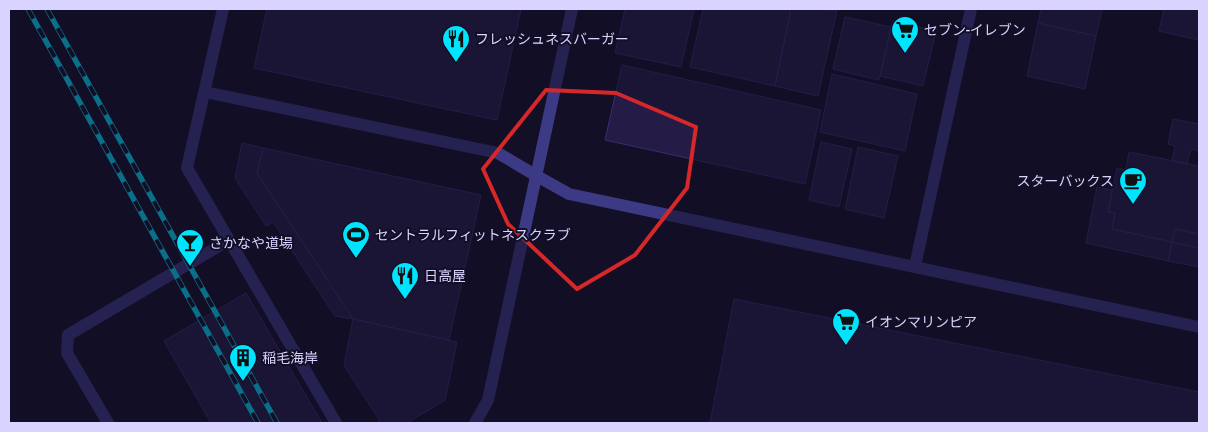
<svg xmlns="http://www.w3.org/2000/svg" width="1208" height="432" viewBox="0 0 1208 432" font-family="'Archivo Narrow','Noto Sans JP',sans-serif">
<style>
.building{fill:#241b47;stroke:#3b2d73}
.lines{fill:none;stroke-linecap:round;stroke-linejoin:round}
.minor{stroke:#3d3a85;stroke-width:12}
.tertiary{stroke:#3d3a85;stroke-width:12}
.rail-casing{stroke:#00e5ff;stroke-width:5.5}
.rail{stroke:#130f26;stroke-width:4;stroke-dasharray:11;stroke-linecap:butt}
.marked{fill:none;stroke:#d62828;stroke-width:4;stroke-linejoin:round}
.labels{text-anchor:middle;dominant-baseline:central;stroke-width:4;stroke-linejoin:round;paint-order:stroke}
.poi-label{font-size:14px;fill:#d9d4ff;stroke:#130f26;text-anchor:start}
</style>
<rect width="100%" height="100%" fill="#130f26"/>
<path class="building" d="M267 9H521L497 120 254 68Z
M625 9H694L681 67 615 53Z
M703 9H791L775 86 690 67Z
M791 9 837 10 818 96 775 86Z
M1041 9H1102L1096 36 1038 23Z
M1164 9H1199V40L1159 31Z
M845 17 891 27 879 80 833 69Z
M893 21 936 31 923 86 880 76Z
M1038 23 1096 36 1085 89 1027 76Z
M622 65 821 110 805 184 605 140Z
M832 74 917 94 905 151 820 132Z
M1173 119 1199 124V151L1191 149 1187 164 1172 161 1175 146 1168 144Z
M821 142 852 149 839 207 809 200Z
M242 143 263 148 257 173 353 319 335 316 273 222 266 226 235 178Z
M858 147 898 156 884 218 845 209Z
M263 148 481 195 449 340 353 319 257 173Z
M1129 152 1199 166V234L1175 229 1172 242 1112 229 1115 213 1108 212 1117 168 1126 170Z
M1097 187 1112 190 1108 212 1115 213 1112 229 1172 242 1168 261 1086 243Z
M1175 229 1199 234V248L1172 242Z
M1172 242 1199 248V267L1168 261Z
M246 293 322 423H211L164 341Z
M734 299 1199 392V423H710Z
M353 319 457 342 445 400 407 423H381L344 365Z"/>
<g class="lines">
<path class="minor" d="M223 9 187 168 336 423
M205 92 498 153 535 175
M915 266 971 9
M108 423 67 353 68 335 229 240"/>
<path class="tertiary" d="M535 175 569 194 1199 327
M475 423 488 400 572 9"/>
<defs>
<path id="rail" d="M28 9 258 423
M47 9 277 423"/>
</defs>
<use href="#rail" class="rail-casing"/>
<use href="#rail" class="rail"/>
</g>
<path d="M0 0H1208V432H0ZM546 90 616 93 696 127 687 188 635 255 577 289 508 224 483 169Z" fill="#130f26" fill-opacity=".55" fill-rule="evenodd"/>
<path class="marked" d="M546 90 616 93 696 127 687 188 635 255 577 289 508 224 483 169Z"/>
<defs>
<symbol id="supermarket-pin" viewBox="-11 -11 22 30"><path d="M0 17L-7.5 6A9.5 9.5 0 1 1 7.5 6Z" fill="#00e5ff" stroke="#130f26"/><path d="M-6-5.5h2.5l.6 2H6L4.5 2H-2.5L-4.4-4H-6ZM-1.5 3.2a1.3 1.3 0 1 0 .1 0ZM3 3.2a1.3 1.3 0 1 0 .1 0Z" fill="#111"/></symbol>
<symbol id="restaurant-pin" viewBox="-11 -11 22 30"><path d="M0 17L-7.5 6A9.5 9.5 0 1 1 7.5 6Z" fill="#00e5ff" stroke="#130f26"/><path d="M-5-6h1v4h1v-4h1v4h1v-4h1v5L-1.5 .5V6h-2V.5L-5-1ZM5-6V6H3V1.5H1.5Q1.5-4 5-6Z" fill="#111"/></symbol>
<symbol id="cafe-pin" viewBox="-11 -11 22 30"><path d="M0 17L-7.5 6A9.5 9.5 0 1 1 7.5 6Z" fill="#00e5ff" stroke="#130f26"/><path d="M-5.5-4.5H6V0H3Q3 3.5 0 3.5H-2.5Q-5.5 3.5-5.5 0ZM3-3.2v2h1.7v-2ZM-6 4.5H4V6H-6Z" fill="#111"/></symbol>
<symbol id="stadium-pin" viewBox="-11 -11 22 30"><path d="M0 17L-7.5 6A9.5 9.5 0 1 1 7.5 6Z" fill="#00e5ff" stroke="#130f26"/><path d="M0-5a6.5 5 0 1 0 0 10a6.5 5 0 1 0 0-10ZM-3.5-1.8h7v3.6h-7Z" fill="#111"/></symbol>
<symbol id="bar-pin" viewBox="-11 -11 22 30"><path d="M0 17L-7.5 6A9.5 9.5 0 1 1 7.5 6Z" fill="#00e5ff" stroke="#130f26"/><path d="M-6-5H6L.8 .8V4.5H3.5V6h-7V4.5H-.8V.8Z" fill="#111"/></symbol>
<symbol id="building-pin" viewBox="-11 -11 22 30"><path d="M0 17L-7.5 6A9.5 9.5 0 1 1 7.5 6Z" fill="#00e5ff" stroke="#130f26"/><path d="M-4-6H4V6H1V3H-1V6H-4ZM-2.5-4.3h1.7v1.8h-1.7ZM.8-4.3h1.7v1.8H.8ZM-2.5-1h1.7V.8h-1.7ZM.8-1h1.7V.8H.8Z" fill="#111"/></symbol>
</defs>
<g fill-rule="evenodd">
<use href="#supermarket-pin" x="889" y="14" width="32" height="43"/>
<use href="#restaurant-pin" x="440" y="23" width="32" height="43"/>
<use href="#cafe-pin" x="1117" y="165" width="32" height="43"/>
<use href="#stadium-pin" x="340" y="219" width="32" height="43"/>
<use href="#bar-pin" x="174" y="227" width="32" height="43"/>
<use href="#restaurant-pin" x="389" y="260" width="32" height="43"/>
<use href="#supermarket-pin" x="830" y="306" width="32" height="43"/>
<use href="#building-pin" x="227" y="342" width="32" height="43"/>
</g>
<g class="labels">
<g class="poi-label">
<text x="924" y="30">セブン-イレブン</text>
<text x="475" y="39">フレッシュネスバーガー</text>
<text x="1114" y="181" text-anchor="end">スターバックス</text>
<text x="375" y="235">セントラルフィットネスクラブ</text>
<text x="209" y="243">さかなや道場</text>
<text x="424" y="276">日高屋</text>
<text x="865" y="322">イオンマリンピア</text>
<text x="262" y="358">稲毛海岸</text>
</g>
</g>
<rect width="1208" height="432" fill="none" stroke="#d9d4ff" stroke-width="20"/>
</svg>
